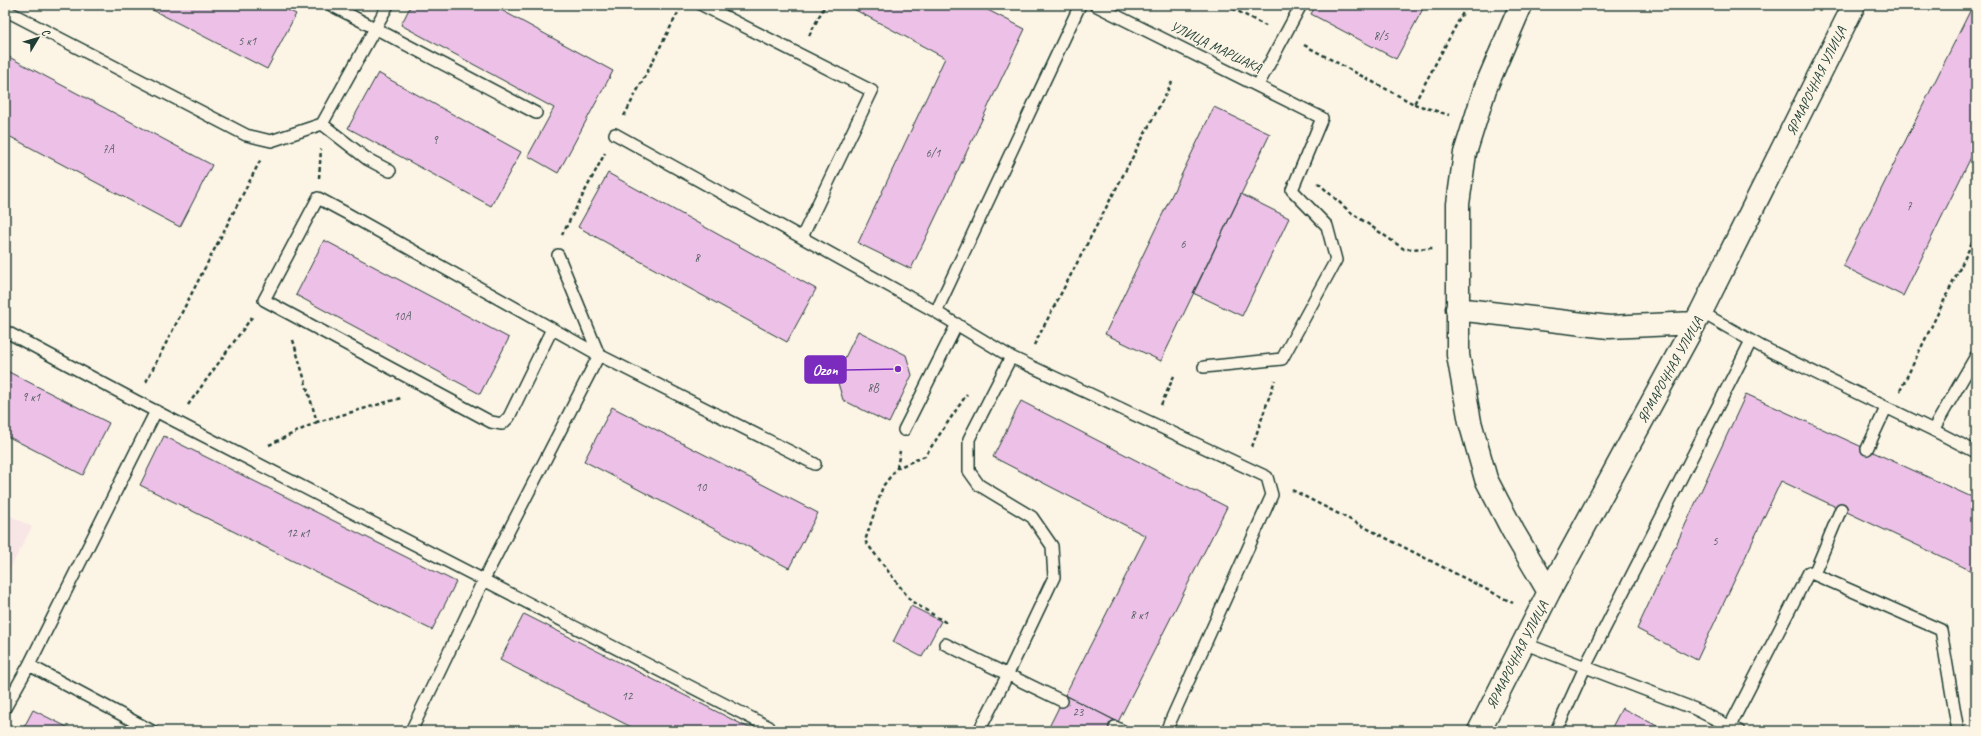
<svg xmlns="http://www.w3.org/2000/svg" width="1981" height="736" viewBox="0 0 1981 736" font-family="Caveat,sans-serif">
<style>
.built{fill:#f8e5e6}
.building{fill:#edc1e7;stroke:#1f3d34}
.lines{fill:none;stroke-linecap:round;stroke-linejoin:round}
.service-casing{stroke:#1f3d34;stroke-width:14}
.minor-casing{stroke:#1f3d34;stroke-width:25}
.path{stroke:#1f3d34;stroke-width:2.5;stroke-dasharray:4 3;stroke-linecap:butt}
.service{stroke:#fcf5e5;stroke-width:11}
.minor{stroke:#fcf5e5;stroke-width:22}
.labels{text-anchor:middle;dominant-baseline:central;stroke-width:3;stroke-linejoin:round;paint-order:stroke}
.number-label{font-size:12px;fill:#525e61}
.street-label{font-size:14px;fill:#1f3d34;stroke:#fcf5e5}
.leader{fill:none;stroke:#7b2cbf;stroke-width:1.5}
.callout-dot{fill:#7b2cbf;stroke:#fcf5e5;stroke-width:1.5}
.callout{fill:#7b2cbf;stroke:#7b2cbf;stroke-width:1.5}
.callout-label{font-size:15px;text-anchor:middle;font-weight:bold;fill:#fff}
</style>
<rect width="100%" height="100%" fill="#fcf5e5"/>
<filter id="ink" filterUnits="userSpaceOnUse"><feTurbulence type="fractalNoise" baseFrequency=".025" numOctaves="2"/><feDisplacementMap in="SourceGraphic" scale="8" xChannelSelector="R" yChannelSelector="G"/><feConvolveMatrix kernelMatrix="1 2 1 2 8 2 1 2 1" color-interpolation-filters="sRGB"/></filter>
<g filter="url(#ink)">
<path class="built" d="M5 513 32 527 5 578Z"/>
<path class="building" d="M143 5H278L296 14 267 69Z
M411 5H492L613 71 558 173 528 156 554 108 401 25Z
M846 5H978L1025 29 911 269 858 243 945 58Z
M1316 5H1425L1396 59 1311 14Z
M1973 5H1976V147L1903 296 1843 266Z
M9 57 212 165 180 227 5 134V64Z
M378 73 521 152 491 206 348 128Z
M1214 107 1270 134 1161 361 1105 334Z
M608 173 816 289 787 342 578 227Z
M1241 194 1289 218 1242 316 1193 293Z
M324 240 509 338 480 394 296 295Z
M858 331 906 355 912 375 889 423 843 400 836 376Z
M5 370 109 423 83 475 5 435Z
M1746 394 1976 499V573L1781 481 1697 660 1637 629Z
M1021 401 1227 507 1118 722 1065 695 1146 536 993 457Z
M612 407 818 513 789 568 584 461Z
M164 436 456 582 432 630 140 485Z
M911 606 941 621 922 657 893 642Z
M524 614 755 731H639L500 660Z
M1065 695 1118 722 1113 731H1047Z
M1622 708 1667 731H1610Z
M33 710 75 731H22Z"/>
<g class="lines">
<defs>
<path id="service" d="M331 5 536 113
M702 5 872 91 802 237
M1095 5 1322 118 1292 190 1327 226 1336 260 1282 359 1204 367
M5 10 246 135 271 141 322 124 388 5
M1258 85 1301 5
M322 124 367 159 390 171
M615 134 936 312 1011 357 1267 477 1272 495 1166 731
M936 312 1080 5
M1701 312 1762 347 1933 430 1976 356
M552 329 509 417 502 424 491 422 264 300 318 198 346 213 599 355 815 464
M5 331 136 401 769 727
M904 430 957 324
M1933 430 1976 452
M1867 449 1886 408
M1814 574 1841 509
M1523 643 1695 709 1739 731
M945 644 1062 701
M29 665 152 731
M5 708 29 665 156 411
M1730 726 1809 572 1941 630 1958 731
M1115 727 1123 731
M411 731 483 581 599 355 558 255
M979 731 1007 676 1054 577 1052 546 1032 517 979 485 969 471V439L1011 357
M1556 731 1586 665 1751 341"/>
<path id="minor" d="M1521 5 1485 89 1465 153 1458 204V355L1470 422 1486 479 1513 531 1549 592
M1457 309 1609 327 1695 323
M1479 731 1549 592 1701 312 1854 5"/>
</defs>
<use href="#service" class="service-casing"/>
<use href="#minor" class="minor-casing"/>
<path class="path" d="M1226 5 1266 26
M809 36 825 5
M1304 45 1414 104 1467 5
M1414 104 1449 115
M624 116 681 7
M319 178 321 149
M1318 183 1349 211 1404 249 1433 248
M562 235 605 153
M293 340 317 422 401 398
M1034 345 1172 82
M146 382 261 159
M1900 391 1976 235
M188 405 252 317
M1161 405 1174 376
M269 445 317 422
M1252 447 1275 380
M897 468 900 451
M1292 490 1513 603
M945 623V622L911 601 865 541 883 486 897 468 925 456 967 394"/>
<use href="#service" class="service"/>
<use href="#minor" class="minor"/>
</g>
</g>
<g class="labels">
<g class="number-label">
<text x="1381" y="36">8/5</text>
<text x="247" y="41">5 к1</text>
<text x="435" y="140">9</text>
<text x="108" y="149">7А</text>
<text x="933" y="153">6/1</text>
<text x="1909" y="206">7</text>
<text x="1183" y="244">6</text>
<text x="697" y="258">8</text>
<text x="402" y="316">10А</text>
<text x="873" y="388">8В</text>
<text x="31" y="397">9 к1</text>
<text x="701" y="487">10</text>
<text x="298" y="533">12 к1</text>
<text x="1715" y="541">5</text>
<text x="1139" y="615">8 к1</text>
<text x="627" y="696">12</text>
<text x="1078" y="712">23</text>
</g>
<g class="street-label">
<text transform="translate(1216 47) rotate(26)">УЛИЦА МАРШАКА</text>
<text transform="translate(1816 81) rotate(-64)">ЯРМАРОЧНАЯ УЛИЦА</text>
<text transform="translate(1670 370) rotate(-61)">ЯРМАРОЧНАЯ УЛИЦА</text>
<text transform="translate(1517 655) rotate(-63)">ЯРМАРОЧНАЯ УЛИЦА</text>
</g>
</g>
<path class="leader" d="M898 369L846 370"/>
<circle class="callout-dot" cx="898" cy="369" r="4"/>
<rect class="callout" x="805" y="356" width="41" height="27" rx="4"/>
<g class="callout-label">
<text x="825" y="375">Ozon</text>
</g>
<rect width="1981" height="736" fill="none" stroke="#fcf5e5" stroke-width="20"/>
<rect x="10" y="10" width="1961" height="716" fill="none" stroke="#1f3d34" stroke-width="1.5" filter="url(#ink)"/>
<g transform="translate(38 38) rotate(52)" stroke="#fcf5e5" stroke-width="3" paint-order="stroke">
<path d="M0-3L7 15L0 10L-7 15Z" fill="#1f3d34"/>
<text y="-6" font-size="11" font-weight="bold" text-anchor="middle" fill="#1f3d34">С</text>
</g>
</svg>
